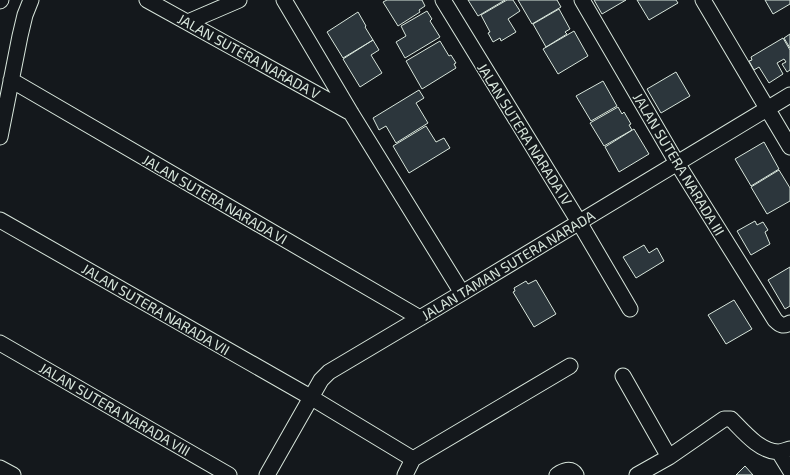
<svg xmlns="http://www.w3.org/2000/svg" width="790" height="475" viewBox="0 0 790 475" font-family="'Exo 2',sans-serif">
<style>
.building{fill:#2c363c;stroke:#d8e6dc}
.lines{fill:none;stroke-linecap:round;stroke-linejoin:round}
.minor-casing{stroke:#d8e6dc;stroke-width:17}
.minor{stroke:#14181c;stroke-width:15}
.labels{text-anchor:middle;dominant-baseline:central;stroke-width:3;stroke-linejoin:round;paint-order:stroke}
.street-label{font-size:14px;fill:#d8e6dc;stroke:#14181c}
</style>
<rect width="100%" height="100%" fill="#14181c"/>
<path class="building" d="M387 0H422L425 6 419 10 420 12 398 26 383 2Z
M468 0H505L478 16Z
M507 0H513L520 11 508 19 516 32 501 41 500 38 493 42 488 33 490 32 481 15Z
M518 0H557L561 7 532 24Z
M594 0H626L602 14Z
M637 0H676L678 3 649 20Z
M765 0H790V4L773 14Z
M559 9 570 29 565 32 567 34 546 47 533 24Z
M427 11 432 19 430 21 440 37 405 58 396 42 406 36 401 26Z
M358 12 366 26 365 27 373 40 343 58 327 32Z
M574 31 588 56 558 74 543 49Z
M790 34V48L784 38Z
M783 38 790 50V70L787 72 782 64 786 62 784 59 777 63 783 74 769 83 759 67 754 70 749 61 752 60 751 57Z
M373 40 379 50 371 55 382 73 360 87 343 59Z
M440 41 449 56 451 55 456 63 454 64 456 68 422 89 406 61Z
M676 72 690 96 661 113 647 89Z
M603 81 617 106 591 121 576 96Z
M419 90 424 98 416 103 428 123 396 143 386 126 379 130 373 118Z
M618 107 622 114 624 112 631 124 629 125 632 130 604 146 590 123Z
M426 126 436 142 444 138 450 148 409 173 393 146Z
M634 129 649 154 619 172 605 147Z
M764 142 779 169 751 186 735 159Z
M779 170 790 188V201L767 214 751 187Z
M755 221 757 225 763 222 768 230 765 232 770 244 751 255 737 231Z
M644 245 649 253 657 248 664 261 636 278 623 257Z
M790 267V306L785 309 768 280Z
M536 280 556 314 534 327 513 292 515 291 514 288 526 281 528 284Z
M734 300 752 329 726 344 708 315Z
M745 466 753 475H736Z"/>
<g class="lines">
<defs>
<path id="minor" d="M147 0 351 113
M284 0 351 113 462 293
M443 0 579 222 630 309
M582 0 677 163 775 320C780 325 783 327 790 323
M703 0 790 147
M0 1 1 0
M188 22 239 0
M11 80 420 318
M0 137 20 36 25 15 31 0
M0 220 312 398 413 459
M0 343 229 475
M623 376 669 457
M779 452 790 470
M0 468 13 475
M267 475 321 380 329 372 462 293 790 95
M405 475 413 459 570 366
M557 475C563 471 571 467 576 475
M637 475 669 457 724 419H731C743 431 759 451 778 452 782 452 786 450 790 449"/>
</defs>
<use href="#minor" class="minor-casing"/>
<use href="#minor" class="minor"/>
</g>
<g class="labels">
<g class="street-label">
<text transform="translate(249 56) rotate(29)">JALAN SUTERA NARADA V</text>
<text transform="translate(525 134) rotate(58)">JALAN SUTERA NARADA IV</text>
<text transform="translate(679 164) rotate(59)">JALAN SUTERA NARADA III</text>
<text transform="translate(215 199) rotate(30)">JALAN SUTERA NARADA VI</text>
<text transform="translate(508 265) rotate(-31)">JALAN TAMAN SUTERA NARADA</text>
<text transform="translate(156 309) rotate(30)">JALAN SUTERA NARADA VII</text>
<text transform="translate(115 409) rotate(30)">JALAN SUTERA NARADA VIII</text>
</g>
</g>
</svg>
